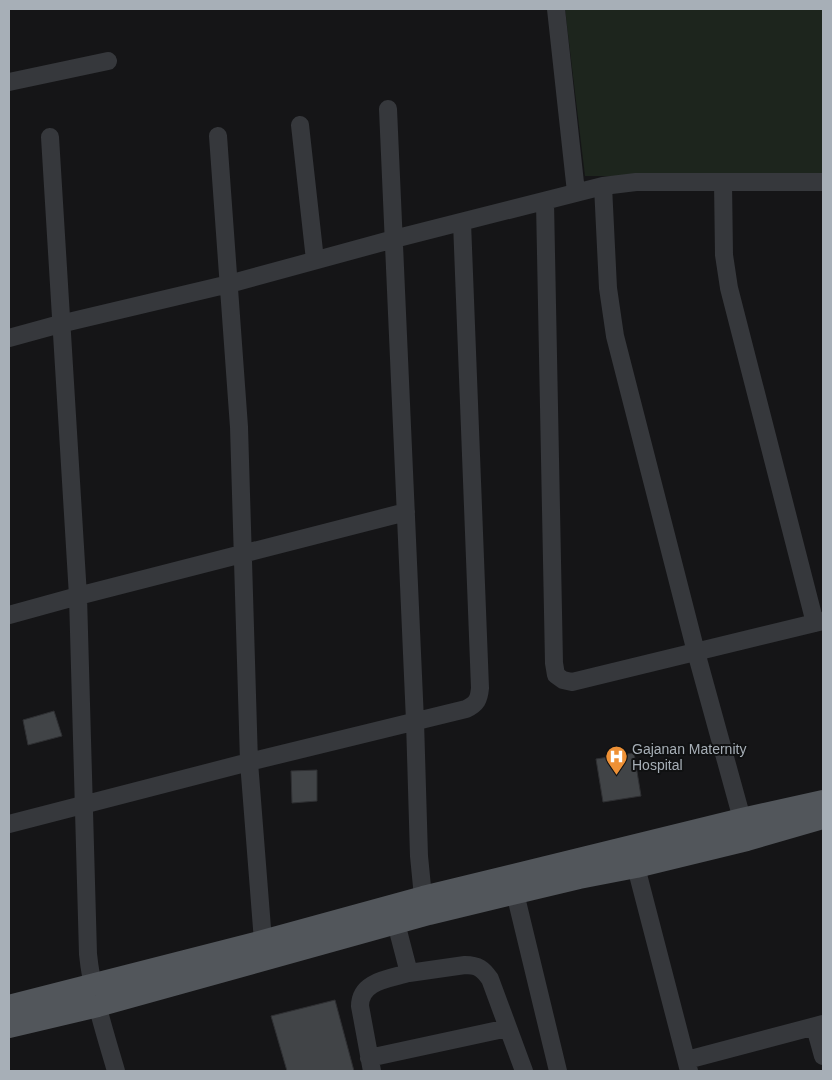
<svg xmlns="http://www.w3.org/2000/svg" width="832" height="1080" viewBox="0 0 832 1080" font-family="Helvetica,sans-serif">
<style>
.green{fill:#1d251d}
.building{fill:#414447;stroke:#2f3033}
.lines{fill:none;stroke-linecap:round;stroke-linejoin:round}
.minor{stroke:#36383c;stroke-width:18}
.major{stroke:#52565b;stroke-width:22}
.labels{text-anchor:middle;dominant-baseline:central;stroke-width:4;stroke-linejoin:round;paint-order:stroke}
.poi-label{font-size:14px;fill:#a7afb7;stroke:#101112;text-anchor:start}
</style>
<rect width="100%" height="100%" fill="#151517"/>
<path class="green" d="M565 9H823V177L585 176Z"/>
<path class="building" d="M54 711 62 736 28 745 23 720Z
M634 753 641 796 603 802 596 759Z
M317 770V801L292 803 291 771Z
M335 1000 354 1071H287L271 1016Z"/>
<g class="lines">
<path class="minor" d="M556 9 576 192
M9 82 108 61
M388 109 415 721 419 856 423 897
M300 125 315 260
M218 136 239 427 249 762 264 954
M50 137 78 596 88 954C92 994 105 1033 116 1071
M723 182 724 255 729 288 815 623
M603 186 608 288 615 336 696 652 742 819
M545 202 554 663 556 675 563 680 572 682 823 621
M9 338 60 324 229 284 394 239 603 186 636 182H823
M9 615 78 596 406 512
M9 824 249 762 466 709C477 704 479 699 480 688L462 222
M636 867 689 1071
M515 893 558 1071
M396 923 409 973 465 965C478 965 483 969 490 979L524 1071
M815 1027 823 1056
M369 1058 508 1028
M687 1060 823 1024
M372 1071 360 1006C360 981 389 979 409 973"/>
<path class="major" d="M9 1006 263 941 423 897 742 819 823 801
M9 1027 98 1006 429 914 579 878 636 867 747 840 823 818"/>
</g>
<defs>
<symbol id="hospital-pin" viewBox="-11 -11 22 30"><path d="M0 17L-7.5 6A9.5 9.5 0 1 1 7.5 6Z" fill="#ee9136" stroke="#101112"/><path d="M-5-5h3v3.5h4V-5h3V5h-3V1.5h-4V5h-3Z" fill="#fff"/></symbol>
</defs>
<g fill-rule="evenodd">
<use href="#hospital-pin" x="604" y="744" width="25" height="34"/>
</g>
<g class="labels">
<g class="poi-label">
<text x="632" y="749">Gajanan Maternity<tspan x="632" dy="16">Hospital</tspan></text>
</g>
</g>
<rect width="832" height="1080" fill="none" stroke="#a7afb7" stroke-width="20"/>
</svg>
